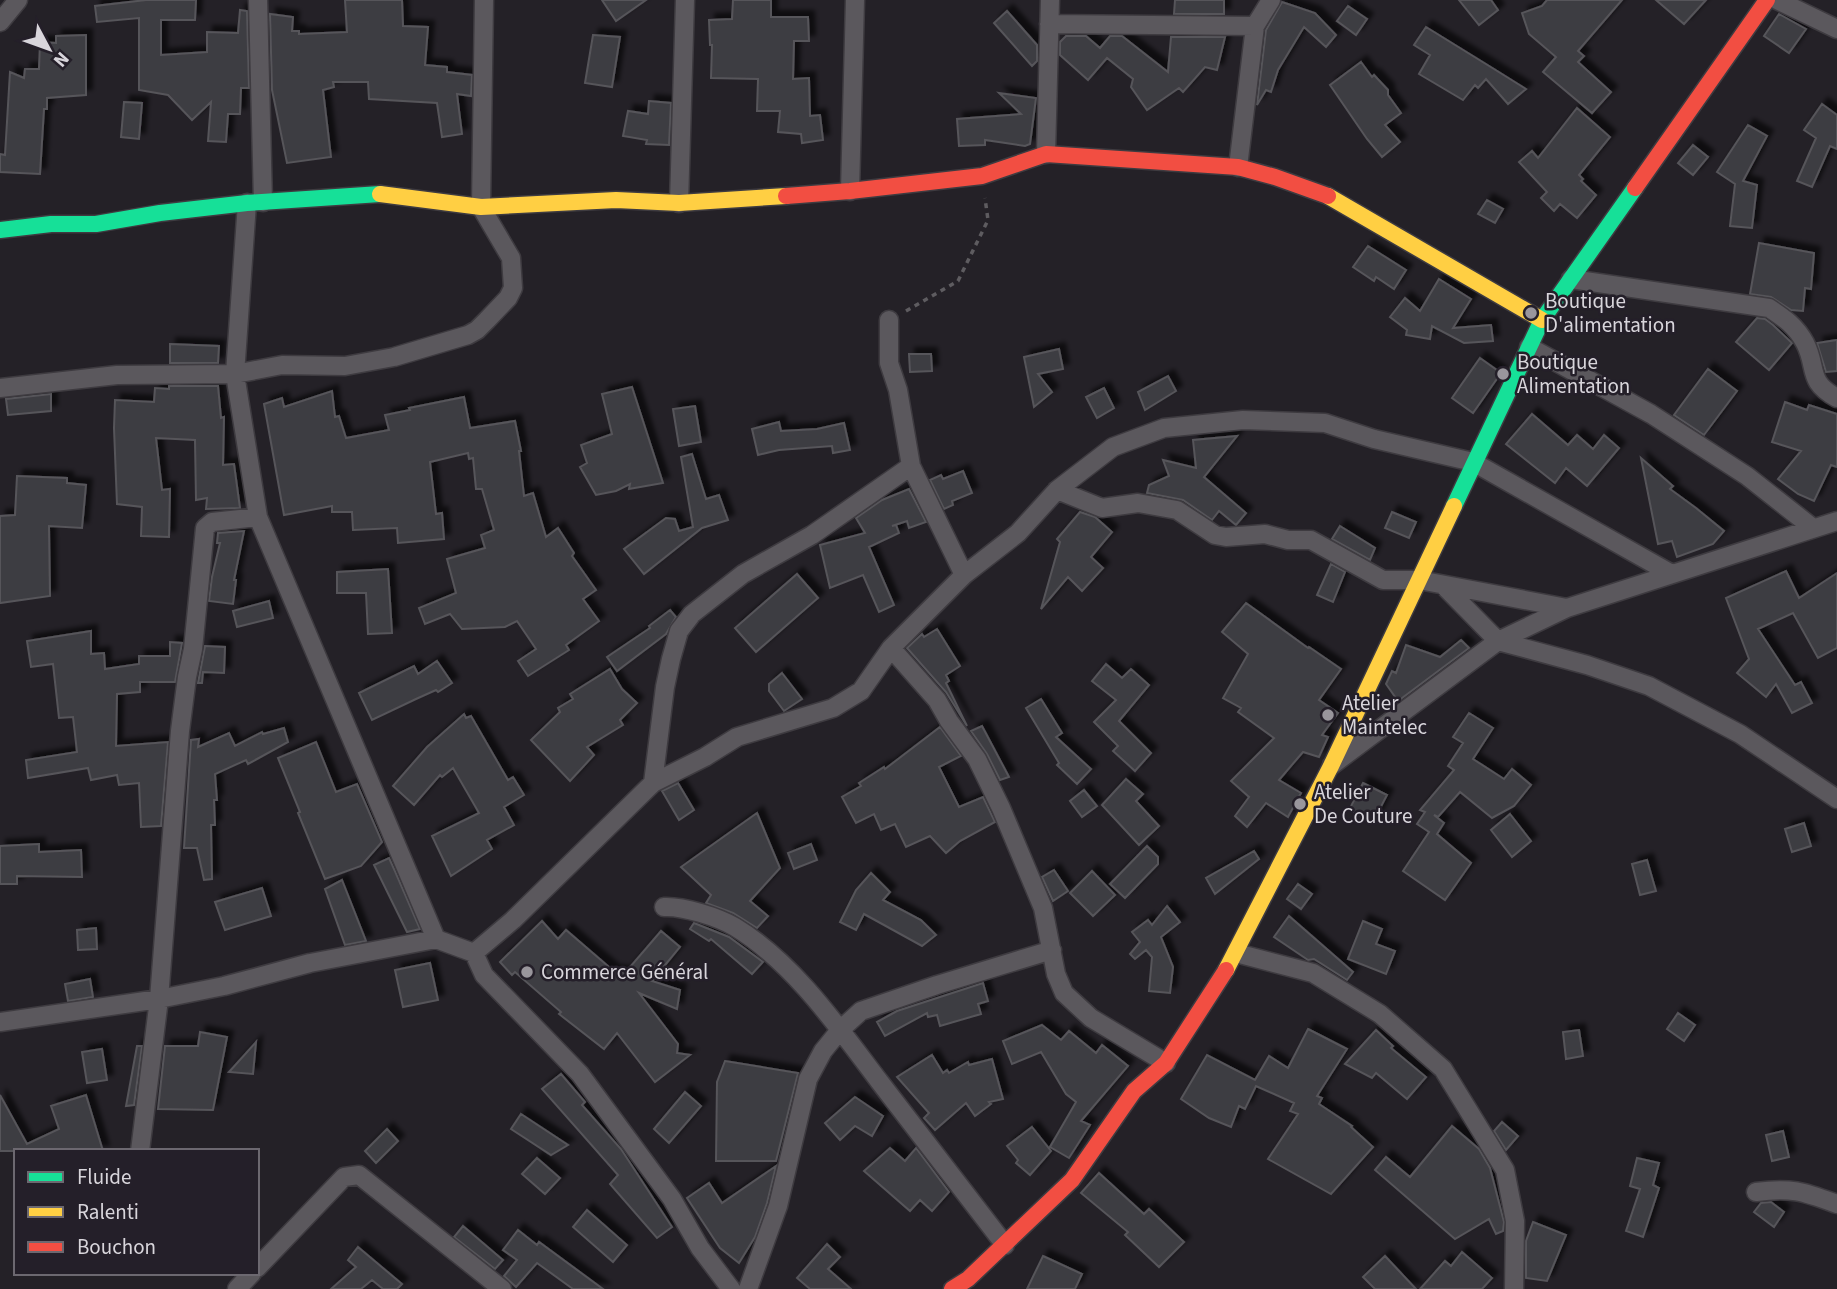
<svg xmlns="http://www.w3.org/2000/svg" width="1837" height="1289" viewBox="0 0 1837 1289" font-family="'Source Sans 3',sans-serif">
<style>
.building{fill:#3e3d42;stroke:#56555a;stroke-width:2;filter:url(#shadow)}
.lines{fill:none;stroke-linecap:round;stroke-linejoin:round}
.street-casing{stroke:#3e3b40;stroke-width:21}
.fast-casing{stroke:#3e3b40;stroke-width:19}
.slow-casing{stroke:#3e3b40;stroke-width:19}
.jam-casing{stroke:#3e3b40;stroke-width:19}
.path{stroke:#5e5c60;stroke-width:3.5;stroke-dasharray:5 5;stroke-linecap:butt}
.street{stroke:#5b585d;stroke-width:18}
.fast{stroke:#16e098;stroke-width:16}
.slow{stroke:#ffcf43;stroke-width:16}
.jam{stroke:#f24e42;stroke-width:16}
.poi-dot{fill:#99969c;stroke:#241f29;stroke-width:2.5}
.labels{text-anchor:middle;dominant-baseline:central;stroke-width:5;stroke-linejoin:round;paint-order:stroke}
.poi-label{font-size:21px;fill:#d8d5db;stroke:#241f29;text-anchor:start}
</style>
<defs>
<filter id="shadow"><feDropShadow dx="6" dy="-6" stdDeviation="2" flood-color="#0009"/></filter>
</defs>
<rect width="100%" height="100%" fill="#242127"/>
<path class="building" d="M146 0H196L195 20H161V55L207 52V32L238 33 240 10 247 11 249 88H241L240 114H228L226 142 208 141 211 102 192 120 168 95 139 90V18L97 22 95 6Z
M345 0H402L403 26 428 27 425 65 447 67V72L472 75 471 96 457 94 462 134 442 137 437 103 369 99 368 82H333L334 87 323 90 331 157 287 163 272 90 270 14 293 17 292 31H299V34L347 32Z
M602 0H646L616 21Z
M733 0H771V17H808L809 41H794L793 79 809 78 810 116 820 115 823 140 802 143 801 134 778 132 780 111H757L758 79 711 78 712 45H710L709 20 732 19Z
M1175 0H1224V14H1174Z
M1459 0H1491L1498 10 1479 25Z
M1547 0H1622L1578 51 1584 56 1578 62 1611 92 1592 113 1543 72 1556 57 1529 34 1522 13 1542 6Z
M1656 0H1706L1684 24Z
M1282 2 1315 13 1336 35 1326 47 1304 27 1278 70 1271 92 1266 90 1257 105 1266 30Z
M1348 6 1367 19 1356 35 1337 21Z
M1007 11 1037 45V61L1032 66 994 23Z
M1779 14 1806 29 1789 53 1764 36Z
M1426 27 1494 69 1526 89 1508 104 1486 79 1478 88 1475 85 1463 100 1419 74 1430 55 1414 45Z
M86 35V95L47 98V109H44L40 174 0 172V154L5 155 10 72 24 78 25 69H39L40 42 56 43V36Z
M593 35 620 37 612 87 585 83Z
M1066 36H1086L1100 48 1110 36H1122L1168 72 1171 37H1225L1217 70 1205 67 1183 92 1179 88 1147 110 1131 87 1133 79 1107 58 1088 80 1060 55V42Z
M1361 62 1372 77 1374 75 1388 90V95L1401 113 1385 125 1400 142 1382 157 1367 139 1330 85Z
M999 93 1036 98 1030 144 1025 146 985 140V145L959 146 957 119 1021 114Z
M649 101 671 103 669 145 646 144 647 140 623 136 628 111 648 114Z
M124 102 142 103 139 139 121 137Z
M1822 104 1837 115V149L1830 146 1812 187 1797 181 1816 138 1804 130Z
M1577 108 1610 137 1579 175 1583 179 1581 181 1596 195 1577 218 1560 204 1554 211 1541 198 1547 192 1519 162 1532 151 1538 158Z
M1748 125 1767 136 1743 181 1757 185 1752 228 1730 226 1735 184 1717 172Z
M1693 145 1708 157 1693 175 1678 163Z
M1487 200 1503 209 1495 223 1478 214Z
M1759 243 1814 253 1811 289 1805 288 1803 311 1791 310 1771 297 1750 294Z
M1368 246 1406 270 1394 289 1376 277 1374 281 1353 267Z
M1439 279 1471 299 1453 328 1491 325 1493 341 1464 343 1432 326 1430 339 1406 335 1407 330 1390 317 1405 298 1420 311Z
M1757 318 1765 319 1773 325 1792 343 1769 370 1736 342Z
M1837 340V371L1826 372 1817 343Z
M170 344 219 346 218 363H170Z
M1059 349 1063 369 1038 374 1052 392 1034 407 1024 357Z
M909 354H931L932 371 910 372Z
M1480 358 1501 373 1473 413 1452 398Z
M1708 369 1737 391 1704 435 1674 415Z
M1168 376 1176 391 1145 410 1138 392Z
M169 386H218L221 418 224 417 223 465 234 464 240 508 206 509 207 498 196 500 195 440 156 438 162 490 170 489 169 537 141 536 142 507 117 504 114 428 115 400 154 402 155 388 169 389Z
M632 387 663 483 629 489 630 484 616 491 596 495 580 467 587 463 581 445 612 434 602 394Z
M1104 388 1114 408 1097 418 1086 397Z
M332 391 335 417 339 416 346 438 389 430 385 415 410 410 409 408 464 397 470 428 515 421 521 451H519L524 496 533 493 546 537 558 528 574 553 572 556 596 590 583 599 599 621 566 645 569 650 528 676 518 661 536 649 517 621 505 627 462 629 450 614 425 624 419 608 456 593 447 559 485 548 481 535 494 530 482 489H476L473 458 469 459 468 453 430 462 436 514 442 513 444 539 398 543 397 528 353 530 352 512H332V506L284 515 264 404 282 398 284 407Z
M51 394V411L8 415 6 399Z
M1785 402 1807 410 1809 405 1837 414V467L1831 465 1814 501 1798 494 1778 479 1801 451 1772 442Z
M695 406 701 442 679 446 673 409Z
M1532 414 1568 445 1577 435 1593 449 1604 435 1619 448 1587 486 1566 468 1555 483 1506 444Z
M779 422 781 431 817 429 844 423 850 450 833 453 832 446 779 450 758 455 752 429Z
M1237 436 1204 477 1246 513 1236 525 1219 511 1212 520 1183 500 1147 493 1149 485 1169 476 1163 460 1196 468 1193 440Z
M692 454 706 499 719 495 728 520 702 528 644 574 624 549 666 518 675 519 679 531 693 527 681 457Z
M1641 458 1673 486 1670 489 1696 508 1724 531 1713 544 1677 557 1672 541 1658 544Z
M963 471 972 493 952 501 953 505 944 509 930 480 941 475 943 479Z
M17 476 67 478V483L86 485 82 528 49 526 50 596 0 603V516L15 515Z
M909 489 926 522 909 528 907 521 892 526 896 525 899 533 869 547 894 605 879 612 863 575 830 588 820 545 865 533 856 518 882 500Z
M1080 512 1095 517 1112 532 1091 557 1103 568 1082 591 1068 577 1041 609 1060 542 1057 539Z
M1392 512 1416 522 1409 538 1385 528Z
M1340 526 1375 548 1370 560 1332 539Z
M244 531 234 580H236L233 604 209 601 212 577 220 543H217L218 533Z
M1331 564 1345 572 1333 602 1317 595Z
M388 569 392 633 368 634 366 593H337V572Z
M1786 571 1799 598 1837 573V648L1818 658 1793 613 1758 629 1795 685 1801 682 1812 703 1792 713 1776 684 1766 697 1737 673 1749 659 1726 598Z
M797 574 818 598 756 652 735 628Z
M269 601 273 618 237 627 233 611Z
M1246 603 1308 648 1309 647 1341 669 1319 700 1338 713 1322 735 1328 737 1319 757 1303 752 1279 780 1301 793 1289 815 1288 817 1266 803 1247 827 1235 816 1249 797 1231 781 1274 738 1238 712 1241 708 1223 698 1248 654 1222 632Z
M670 610 676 617 666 634 617 671 607 657 650 628 649 626Z
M937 629 960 666 946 675 949 681 946 683 967 726 946 692 907 648 922 634 924 637Z
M91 631V654L104 653 105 669 139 664V656H170V642L182 643 175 682H140V692L117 694 116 746 168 742 161 826 141 827 139 783 119 785 117 775 91 780 88 768 28 778 26 760 77 752 73 717 59 718 53 664 31 667 27 641Z
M1461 640 1469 648 1398 701 1386 684 1392 671 1396 673 1406 645 1440 657Z
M205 646 225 647 224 673 203 672 202 683H198Z
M437 661 452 683 438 692 436 690 416 699 372 720 359 693 414 666 418 674Z
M1106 664 1122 678 1131 669 1149 685 1119 721 1151 753 1135 771 1113 751 1118 746 1094 722 1116 700 1092 681Z
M610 669 622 689 637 703 620 720 623 725 587 747 594 755 570 781 531 740 560 712 558 708 573 699 570 694Z
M782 673 802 699 784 711 769 691V684Z
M1041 699 1062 733 1056 737 1091 769 1077 784 1057 765 1059 763 1026 708Z
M1469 713 1493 728 1473 759 1504 779 1512 769 1531 785 1514 806 1492 818 1460 792 1438 817 1434 815 1444 823 1437 834 1471 863 1445 900 1403 871 1429 832 1417 824 1425 812 1420 810 1454 770 1448 766 1463 743 1453 737Z
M464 714 466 718 471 716 508 780 513 777 524 795 504 807 514 825 487 840 492 849 451 876 432 836 479 813 453 768 442 777 440 775 414 805 393 786 427 747Z
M982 726 1009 777 1000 780 987 754 971 731Z
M940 727 961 756 939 767 959 807 983 797 995 822 960 841 946 853 930 836 906 847 895 824 881 830 874 814 856 823 842 797 861 786 859 783 884 767 885 769Z
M284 728 288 742 248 764 246 760 215 774 217 800H214L215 825H211L212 879 204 880 197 848H184L191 740 199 739 198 747 229 733 235 746 262 732 263 734Z
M316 742 336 792 357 784 382 842 361 866 325 879 298 813 300 812 278 758Z
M1126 779 1143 794 1136 801 1159 826 1139 845 1102 805Z
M678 783 694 810 679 820 662 791Z
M1363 783 1387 795 1373 822 1349 810Z
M1084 790 1097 806 1082 817 1070 801Z
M757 813 780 868 750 901 768 916 757 928 733 913 706 903 711 895 681 867Z
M1510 814 1531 841 1512 857 1491 830Z
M1804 823 1811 846 1792 852 1785 829Z
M39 844V852L81 850 82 877 17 876V884H0V846Z
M811 844 817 860 794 869 788 853Z
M1147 846 1158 857V864L1125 898 1110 884Z
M1254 851 1259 859 1215 894 1206 878Z
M389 858 394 869 420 929 407 932 374 865Z
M1647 860 1656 891 1640 895 1632 864Z
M1054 870 1068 891 1053 901 1042 877Z
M1092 871 1115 895 1093 916 1070 893Z
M871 873 890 892 883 900 921 920 936 935 922 946 864 914 856 930 840 922 856 890Z
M342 880 366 941 345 945 325 889Z
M1298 884 1312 894 1301 909 1287 899Z
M262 888 271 916 225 930 215 902Z
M1167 906 1180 922 1161 937 1173 967 1170 993 1149 991 1152 957 1146 950 1135 959 1130 954 1140 942 1132 932 1148 920 1152 925Z
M1289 916 1353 972 1347 980 1314 959 1308 960 1274 937Z
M542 921 558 939 566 930 616 973 617 971 625 973 661 931 680 947 652 981 680 990 677 1009 639 993 678 1044 677 1053 690 1055 655 1082 617 1033 604 1049 559 1014 561 1012 515 972 512 975 500 962Z
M1363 921 1382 929 1376 944 1395 951 1386 974 1348 959Z
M694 923 729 937 763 962 752 974 711 939 709 941 690 929Z
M96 928 97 949 78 950 77 930Z
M430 963 438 1000 403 1007 395 970Z
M90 979 93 997 68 1001 65 984Z
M983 983 988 1001 978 1004 981 1014 940 1026 937 1015 928 1017 927 1013 885 1036 877 1022 897 1011Z
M1678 1013 1695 1025 1684 1041 1667 1029Z
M1042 1025 1061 1040 1069 1031 1096 1053 1102 1045 1128 1066 1081 1121 1090 1125 1069 1158 1050 1147 1076 1102 1066 1094 1041 1052 1012 1064 1003 1041Z
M1308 1029 1347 1049 1317 1096 1322 1098 1319 1104 1352 1126 1351 1127 1373 1147 1331 1194 1268 1159 1298 1114 1290 1111 1294 1103 1256 1086 1245 1109 1239 1106 1231 1127 1209 1118 1181 1099 1207 1055 1255 1080 1269 1056 1288 1068Z
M1376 1030 1393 1046 1391 1048 1426 1077 1407 1099 1376 1073 1372 1078 1345 1064Z
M1579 1030 1583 1056 1566 1059 1563 1032Z
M200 1032 227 1037 213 1110 158 1109 165 1046H198Z
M256 1042 253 1074 229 1072Z
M137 1046H142L134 1105 126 1106Z
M102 1049 107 1080 87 1083 82 1052Z
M932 1055 943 1073 947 1070 949 1073 968 1062 969 1065 992 1059 1003 1099 989 1102 991 1104 975 1116 966 1103 935 1130 924 1118 929 1113 897 1077Z
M725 1061 798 1073 776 1161H716L717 1082Z
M561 1074 585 1102 582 1105 621 1149 672 1227 657 1238 610 1184 618 1175 542 1089Z
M685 1092 701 1106 669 1143 654 1129Z
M0 1095 27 1144 59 1129 51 1106 86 1095 103 1151H0Z
M855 1097 883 1116 872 1136 855 1126 840 1140 825 1123Z
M521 1114 568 1145 551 1155 511 1129Z
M1502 1122 1518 1136 1506 1150 1494 1131Z
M1452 1126 1479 1149 1490 1168 1504 1222 1503 1231 1496 1234 1489 1219 1455 1239 1375 1170 1386 1157 1410 1177Z
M1032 1127 1051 1151 1030 1175 1016 1163 1018 1160 1007 1146Z
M387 1129 398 1141 376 1163 365 1151Z
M1783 1131 1789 1157 1772 1161 1766 1135Z
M890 1148 905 1161 916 1148 949 1192 932 1211 920 1200 910 1211 864 1171Z
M537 1158 560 1178 545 1194 522 1174Z
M1637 1158 1659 1163 1653 1185 1659 1188 1643 1237 1626 1231 1640 1189 1630 1186Z
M776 1166 767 1203 755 1237 739 1263 720 1248 687 1198 709 1183 722 1203Z
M1099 1173 1144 1214 1149 1209 1184 1242 1159 1267 1125 1235 1128 1232 1081 1193Z
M1771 1202 1784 1212 1774 1227 1754 1212 1761 1203Z
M587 1210 627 1245 613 1262 573 1227Z
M1533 1222 1566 1235 1547 1281 1526 1278V1241Z
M463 1226 503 1260 495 1269 454 1237Z
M518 1230 537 1245 539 1242 603 1289H573L537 1263 516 1287 504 1276 517 1260 503 1250Z
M827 1244 840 1257 828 1269 851 1289H810L797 1278Z
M358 1247 402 1284 397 1289H383L372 1280 361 1289H331L356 1267 348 1260Z
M1462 1252 1492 1278 1482 1289H1420L1445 1261 1451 1266Z
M1043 1256 1082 1274 1075 1289H1027Z
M1385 1256 1416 1289H1375L1363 1277Z"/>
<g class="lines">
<defs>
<path id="street" d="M258 0 263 202
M1777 0 1837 29
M0 22 18 0
M1049 24 1255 26 1238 167
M1255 26 1271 0
M1046 154 1050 0
M850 191 855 0
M247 203 235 374 258 517 436 939
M679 203 685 0
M1571 279 1769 308C1784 318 1796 326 1805 343 1818 368 1806 381 1837 398
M889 320V363L898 390 911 466 964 575
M1529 347 1651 414 1747 476 1813 528
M0 388 117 375 235 374 282 365 345 366 394 357 468 335 477 330 487 320 508 298 513 288 511 258 481 207 484 0
M1057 490 1102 508 1138 503 1177 510 1215 535 1226 537 1265 534 1288 540H1311L1383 580H1419L1567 608 1837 521
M1444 586 1498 641 1587 665 1649 686 1740 734 1837 799
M891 648 964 575 1018 533 1057 490 1113 447 1164 428 1243 420 1325 423 1374 439 1473 462 1670 573
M1332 765 1498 641 1567 608
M653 783 665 687 671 659 679 631 692 614 743 574 812 535 911 466
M664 907C683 906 718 917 735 927 794 963 838 1027 879 1081 921 1136 963 1191 1005 1245
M474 953 513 920 653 783 705 757 737 737 833 708 861 691 891 648 937 700 949 721 977 759 1001 808 1043 908 1056 974 1064 993 1091 1018 1166 1063
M1236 953 1313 973 1380 1014 1443 1069 1505 1170 1515 1221 1514 1289
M0 1022 159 999 224 986 310 963 436 939 474 953 484 975 580 1074 672 1199 700 1248 731 1289
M140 1151 159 999 180 731 187 677 193 649 205 528 212 522 258 517
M1756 1192C1792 1187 1804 1192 1837 1204
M257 1268 344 1177 359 1175 502 1289
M237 1289 252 1273
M748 1289 778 1206 808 1079 823 1051 840 1030 861 1011 937 985 1052 950"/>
<path id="fast" d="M0 230 51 224H96L160 213 247 203 380 194
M1454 506 1542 320 1635 188"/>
<path id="slow" d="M380 194 481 207 616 200 679 203 786 196
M1328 196 1542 320
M1226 970 1331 766 1454 506"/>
<path id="jam" d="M1635 188 1767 0
M786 196 850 191 982 176 1046 154 1238 167 1275 177 1328 196
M952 1289 968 1279 1072 1180 1134 1091 1166 1063 1226 970"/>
</defs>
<use href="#street" class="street-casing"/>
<use href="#fast" class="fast-casing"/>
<use href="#slow" class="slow-casing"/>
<use href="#jam" class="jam-casing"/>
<path class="path" d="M906 311 958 281 988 220 985 198"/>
<use href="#street" class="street"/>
<use href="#fast" class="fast"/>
<use href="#slow" class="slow"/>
<use href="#jam" class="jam"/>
</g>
<g class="poi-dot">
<circle cx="1531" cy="313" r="7"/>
<circle cx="1503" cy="374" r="7"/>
<circle cx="1328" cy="715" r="7"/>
<circle cx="1300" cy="804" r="7"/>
<circle cx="527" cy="972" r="7"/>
</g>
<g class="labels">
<g class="poi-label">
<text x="1545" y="301">Boutique<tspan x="1545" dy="24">D'alimentation</tspan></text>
<text x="1517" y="362">Boutique<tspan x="1517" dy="24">Alimentation</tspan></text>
<text x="1342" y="703">Atelier<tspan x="1342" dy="24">Maintelec</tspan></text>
<text x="1314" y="792">Atelier<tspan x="1314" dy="24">De Couture</tspan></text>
<text x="541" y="972">Commerce Général</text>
</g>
</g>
<rect x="14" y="1149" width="245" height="126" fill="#241f29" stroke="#6c6870" stroke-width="2"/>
<rect x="28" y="1172" width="35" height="10" fill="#16e098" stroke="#6c6870" stroke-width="2"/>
<text x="77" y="1184" font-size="21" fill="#d8d5db">Fluide</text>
<rect x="28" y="1207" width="35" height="10" fill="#ffcf43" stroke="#6c6870" stroke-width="2"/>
<text x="77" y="1219" font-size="21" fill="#d8d5db">Ralenti</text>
<rect x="28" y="1242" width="35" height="10" fill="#f24e42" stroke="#6c6870" stroke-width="2"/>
<text x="77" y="1254" font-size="21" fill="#d8d5db">Bouchon</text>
<g transform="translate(49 49) rotate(131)" stroke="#241f29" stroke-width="5" paint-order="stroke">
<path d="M0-5L12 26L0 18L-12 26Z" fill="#d8d5db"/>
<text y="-10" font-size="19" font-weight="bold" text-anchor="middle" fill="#d8d5db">N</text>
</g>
</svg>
